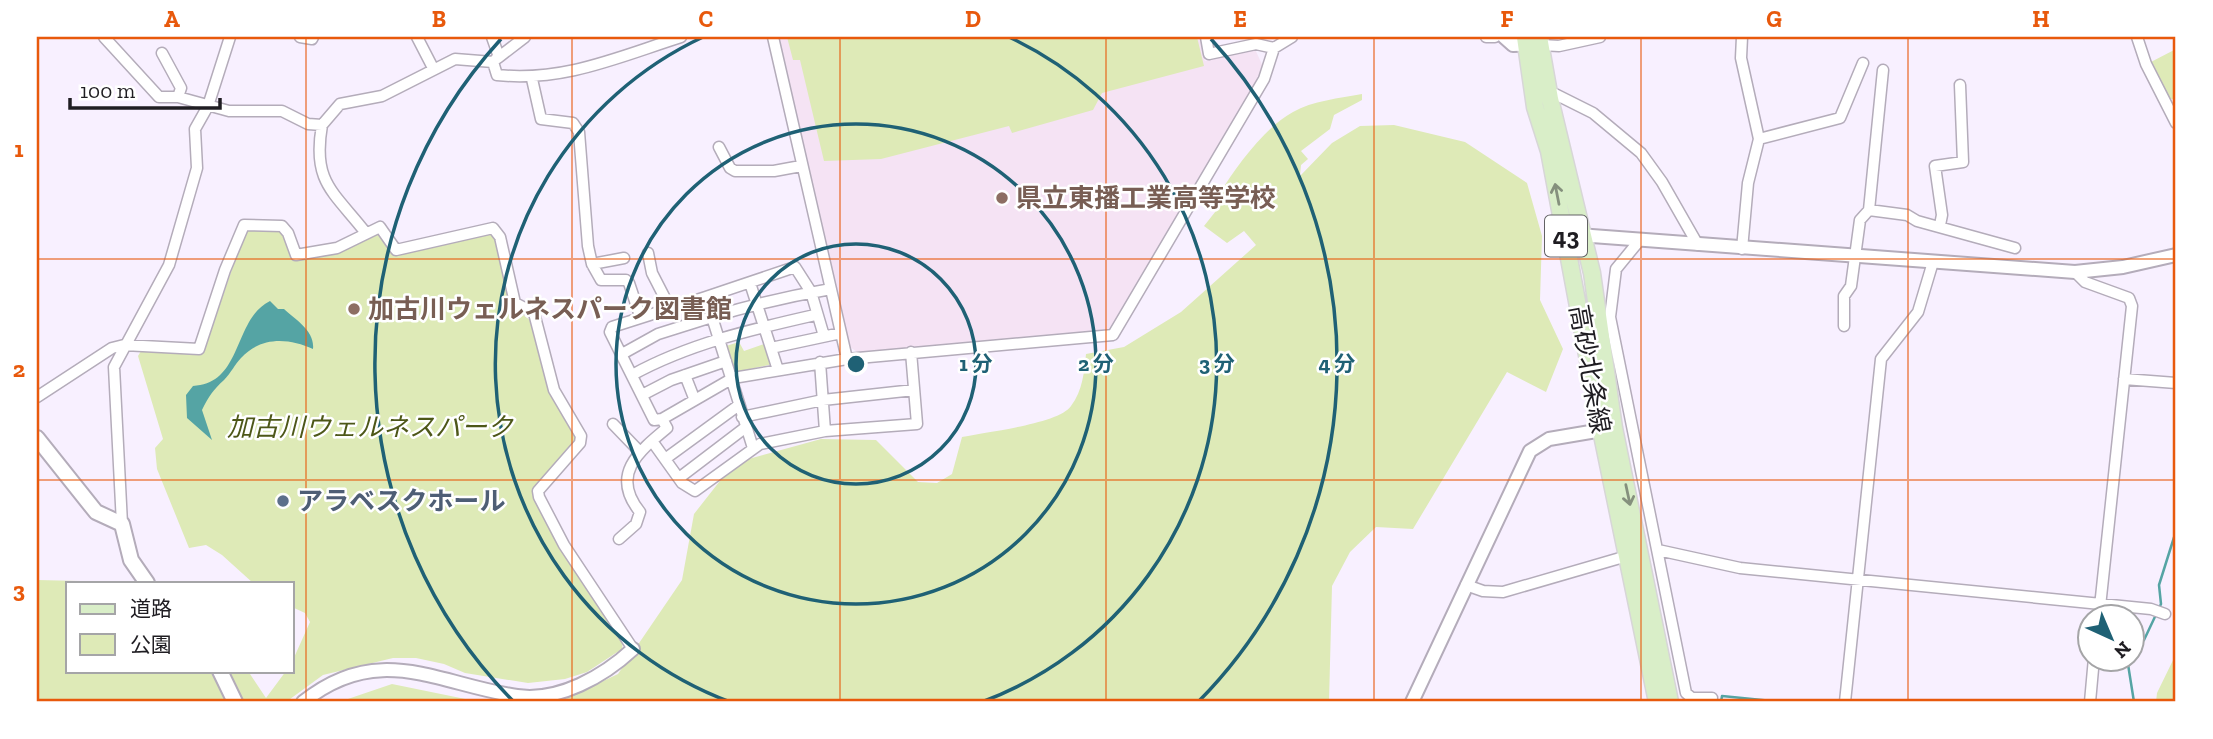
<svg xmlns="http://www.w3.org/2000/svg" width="2213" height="739" viewBox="0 0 2213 739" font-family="'Zilla Slab','Noto Sans JP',serif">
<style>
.education{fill:#f5e3f4}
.green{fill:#deeab7}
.water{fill:#55a4a4}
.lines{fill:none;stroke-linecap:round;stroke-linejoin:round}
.stream{stroke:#55a4a4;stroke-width:2.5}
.minor-casing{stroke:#b4acba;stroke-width:13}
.tertiary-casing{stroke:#b4acba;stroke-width:16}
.secondary-casing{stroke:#b4acba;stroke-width:18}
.primary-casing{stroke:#d7d6d7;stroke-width:19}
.minor{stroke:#fff;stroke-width:10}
.tertiary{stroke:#fff;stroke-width:12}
.secondary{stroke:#fff;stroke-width:14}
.primary{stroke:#d9eec8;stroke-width:16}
.oneway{stroke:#85907d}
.grid{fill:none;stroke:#e8590c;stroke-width:2;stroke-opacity:0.55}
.ring{fill:none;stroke:#1f6175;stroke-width:3.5}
.education-dot{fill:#8d6e63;stroke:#fff;stroke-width:2.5}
.service-dot{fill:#5c6f8a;stroke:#fff;stroke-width:2.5}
.labels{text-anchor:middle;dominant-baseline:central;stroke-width:5;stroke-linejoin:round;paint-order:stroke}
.shield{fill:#fff;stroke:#626164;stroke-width:2}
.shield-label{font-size:24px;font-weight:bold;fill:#1f1d22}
.education-label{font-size:26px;font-weight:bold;fill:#785e54;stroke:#fff;text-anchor:start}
.street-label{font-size:26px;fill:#1f1d22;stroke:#fff}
.park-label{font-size:26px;font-style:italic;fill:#4d5718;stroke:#fff}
.service-label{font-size:26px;font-weight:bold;fill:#4e5e75;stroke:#fff;text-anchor:start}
.centre{fill:#1f6175;stroke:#fff;stroke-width:3.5}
.ring-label{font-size:21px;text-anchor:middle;font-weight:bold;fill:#1f6175;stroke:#fff;stroke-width:5;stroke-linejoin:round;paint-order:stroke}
.neatline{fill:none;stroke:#e8590c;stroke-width:2.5}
.grid-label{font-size:23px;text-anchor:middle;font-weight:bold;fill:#e8590c}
</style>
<rect width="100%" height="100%" fill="#f8f0ff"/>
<path class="education" d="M779 37H1200L1205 61 1255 49 1264 69 1113 326 1106 332 857 352 850 347Z"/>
<path class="green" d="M787 37H1197L1204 66 1102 93 1093 110 1012 133 1009 126 881 159 824 161 800 60H793Z
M2176 49V100L2167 98 2149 63Z
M1362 94V100L1334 115 1330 129 1301 151 1308 159 1301 165 1300 176 1332 143 1360 126 1394 125 1465 142 1527 183 1542 236 1540 300 1563 349 1546 392 1507 372 1413 529 1376 527 1350 552 1332 586 1329 702H559L618 674 682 580 694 514 734 463 821 439 876 440 918 482 937 483 952 474 962 437C985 432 1059 424 1071 406 1083 390 1084 372 1086 354L1124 347 1181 312 1256 245 1244 231 1227 243 1204 226 1223 202 1220 193C1236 167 1265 127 1293 112 1312 101 1340 98 1362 94Z
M249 229 280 231 285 236 291 260 341 251 377 232 384 233 396 253 491 232 496 237 511 306 534 323 549 389 577 437 532 494 565 555 623 642 622 649 587 672 565 679 528 683 465 673 444 664 416 658H393L323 675 286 702H37V580L169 583H68V671H248L266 698 286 671H292V662L310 622 305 613 292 607V583H253L222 555 206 545 189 548 157 469 155 448 163 439 138 356 141 351 203 354 244 234Z
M739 342 744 351 764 344 773 364 736 372 726 346Z
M2176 654V702H2156L2157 693Z
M392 684 480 702H339Z"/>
<path class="water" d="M270 301 278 309H284C296 320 315 331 313 349 289 338 261 336 241 358 235 364 231 373 224 380 213 390 209 396 202 410L212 440 187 418 186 395 193 386C243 384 233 319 270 301Z"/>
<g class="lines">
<path class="stream" d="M2132 650 2144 640 2161 604 2159 585 2176 531
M2127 658 2134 702
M1721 702 1722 696 1782 702"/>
<defs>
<path id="minor" d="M104 37 159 97H178L229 111H282L308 124 322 125 340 104 382 96 455 59 493 62 497 75C564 82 618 57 681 37
M300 37 312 39 313 37
M417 37 433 68
M492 37 499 57 496 59
M773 37 847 359
M1206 37 1209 54 1256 44 1274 48 1292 37
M1486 37H1495
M1742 37 1741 58 1759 139 1748 183 1742 249
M2137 37 2146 64 2176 123
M1541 45 1559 46 1600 37
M162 53 181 88 178 97
M499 57 525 37
M532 79 541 119 573 123 579 132 588 246 592 264 601 280H626L629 283 640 316
M1549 91 1593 113 1641 153 1662 182 1698 245
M322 125C312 182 333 191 366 233
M1759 139 1840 118 1863 63
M719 147 730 168 735 171H774L801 166
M1869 210 1907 215 1917 221 2015 248
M1940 225 1942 215 1935 166 1963 162 1960 85
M1639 241 1616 269 1610 317 1686 693 1692 698H1712
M648 253 652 273 670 308
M592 264 624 258
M2075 272 2085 282 2129 298 2132 306 2099 616
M750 283 778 370
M1844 326V296L1851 286 1860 220 1869 210 1883 70
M824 336 811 292 795 267 706 297 712 317C751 305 790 296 831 289
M771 348 841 333
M622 354 658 334 712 317 753 448
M820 362 825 431
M632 375C688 344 753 329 815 315
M685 375 694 398
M2124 379 2176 383
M642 395 671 380 726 361
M37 397 112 348 124 345 199 349 225 270 244 225 282 226 288 233 296 255 337 248 380 227 396 250 493 228 500 237 515 303 534 313 554 390 581 436 580 443 538 491 539 497 564 545 633 649
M742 417 823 400 914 390
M662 419 654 420 610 332 612 327 706 297
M613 424 640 452
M652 441 682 483 695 491 760 444 825 431 917 424 911 352
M665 459 739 405
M679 478 746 427
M122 524 114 367 169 265 197 168 195 129 208 106 230 37
M619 539 636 524 640 512C610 475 638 452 667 428L662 419 733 378 847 359 1113 335 1264 79 1274 48
M1658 550 1740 568 2151 609 2165 614
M1466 585 1483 591 1503 592 1627 556
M1845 702 1881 359 1918 312 1933 262
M2090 702 2094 658"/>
<path id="tertiary" d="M1504 37 1513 45 1535 44
M1565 234 2075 272 2123 267 2176 255
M303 702C379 641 437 684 517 696 559 702 604 676 633 649
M1412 702 1530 451 1549 439 1608 429"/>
<path id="secondary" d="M37 438 96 512 122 524 131 560 147 583
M220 671 235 702"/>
<path id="primary" d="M1525 37 1535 107 1549 151 1601 430 1657 702
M1539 37 1550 99 1592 273 1614 428 1670 702"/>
</defs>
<use href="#minor" class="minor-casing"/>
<use href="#tertiary" class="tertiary-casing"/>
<use href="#secondary" class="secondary-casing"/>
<use href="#primary" class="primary-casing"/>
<use href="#minor" class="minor"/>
<use href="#tertiary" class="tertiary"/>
<use href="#secondary" class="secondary"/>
<use href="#primary" class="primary"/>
</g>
<defs><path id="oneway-shaft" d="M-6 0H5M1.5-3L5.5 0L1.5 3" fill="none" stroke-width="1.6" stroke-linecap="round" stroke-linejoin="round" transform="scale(1.75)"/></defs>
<g class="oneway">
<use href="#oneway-shaft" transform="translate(1557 194) rotate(-101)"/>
<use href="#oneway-shaft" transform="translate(1628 495) rotate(78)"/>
</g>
<path class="grid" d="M306 37V702M572 37V702M840 37V702M1106 37V702M1374 37V702M1641 37V702M1908 37V702M37 259H2176M37 480H2176"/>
<g class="ring">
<circle cx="856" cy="364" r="120"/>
<circle cx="856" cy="364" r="240"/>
<path d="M730 702A361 361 0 0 1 703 37M1009 37A361 361 0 0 1 982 702"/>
<path d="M513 701A481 481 0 0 1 501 39M1211 39A481 481 0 0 1 1199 701"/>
</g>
<g class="education-dot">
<circle cx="1002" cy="198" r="7"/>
<circle cx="354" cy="309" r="7"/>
</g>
<circle class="service-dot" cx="283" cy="501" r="7"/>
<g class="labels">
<rect class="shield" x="1545" y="215.5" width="42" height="41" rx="5"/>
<g class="shield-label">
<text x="1566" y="236">43</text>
</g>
<g class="education-label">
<text x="1016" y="198">県立東播工業高等学校</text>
<text x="368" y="309">加古川ウェルネスパーク図書館</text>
</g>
<g class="street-label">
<text transform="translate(1590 369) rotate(80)">高砂北条線</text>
</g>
<g class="park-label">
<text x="370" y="427">加古川ウェルネスパーク</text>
</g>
<g class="service-label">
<text x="297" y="501">アラベスクホール</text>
</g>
</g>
<circle cx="856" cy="364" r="10" class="centre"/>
<g class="ring-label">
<text x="976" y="371">1 分</text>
<text x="1096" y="371">2 分</text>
<text x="1217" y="371">3 分</text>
<text x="1337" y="371">4 分</text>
</g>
<rect width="2213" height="739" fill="none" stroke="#ffffff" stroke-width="77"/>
<rect x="66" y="582" width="228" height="91" fill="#ffffff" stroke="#a5a5a7" stroke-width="2"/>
<rect x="80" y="604" width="35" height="10" fill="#d9eec8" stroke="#a5a5a7" stroke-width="2"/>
<text x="130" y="616" font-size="21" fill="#1f1d22">道路</text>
<rect x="80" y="634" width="35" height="21" fill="#deeab7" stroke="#a5a5a7" stroke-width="2"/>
<text x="130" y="652" font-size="21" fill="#1f1d22">公園</text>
<g transform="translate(2111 638) rotate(136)"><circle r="33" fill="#ffffff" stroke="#a5a5a7" stroke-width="2"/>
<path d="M0-5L12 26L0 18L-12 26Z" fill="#1f6175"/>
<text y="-10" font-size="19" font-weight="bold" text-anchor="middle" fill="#1f1d22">N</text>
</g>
<path d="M70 98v10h150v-10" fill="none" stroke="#1f1d22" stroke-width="3.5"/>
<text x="80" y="98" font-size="21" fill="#1f1d22" stroke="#ffffff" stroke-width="5" paint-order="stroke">100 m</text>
<rect x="38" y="38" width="2136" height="662" class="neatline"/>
<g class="grid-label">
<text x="172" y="27">A</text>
<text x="439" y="27">B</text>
<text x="706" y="27">C</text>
<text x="973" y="27">D</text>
<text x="1240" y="27">E</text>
<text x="1507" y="27">F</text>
<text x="1774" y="27">G</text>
<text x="2041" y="27">H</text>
<text x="19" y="157">1</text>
<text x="19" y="377">2</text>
<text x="19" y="598">3</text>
</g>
</svg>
